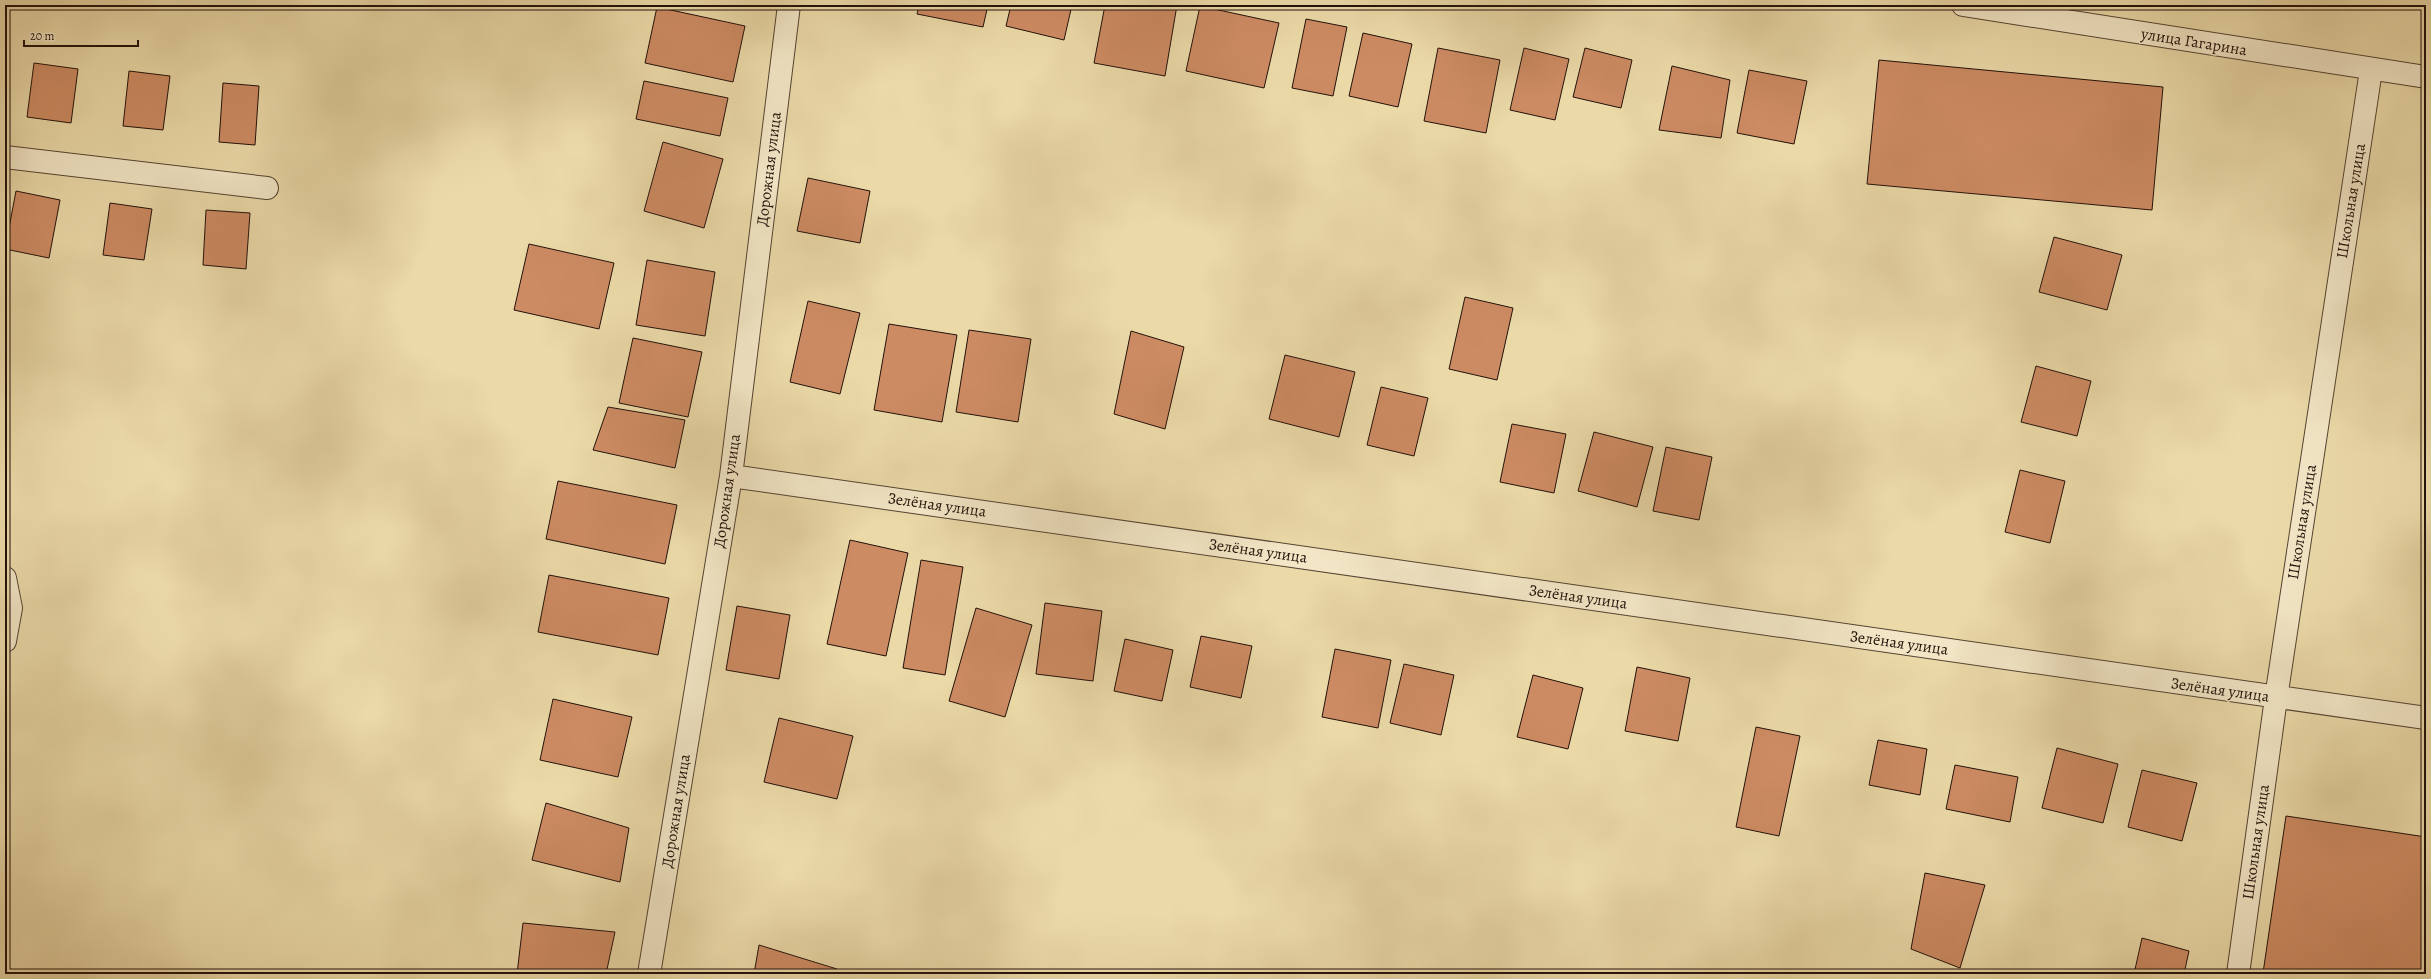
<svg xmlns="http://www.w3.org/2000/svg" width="2431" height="979" viewBox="0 0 2431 979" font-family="Alegreya,serif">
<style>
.building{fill:#cd8b63;stroke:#22110a}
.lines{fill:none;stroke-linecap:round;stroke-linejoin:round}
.minor-casing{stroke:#544332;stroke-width:24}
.minor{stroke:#f2e6c6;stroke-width:22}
.labels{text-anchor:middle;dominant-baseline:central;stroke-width:3;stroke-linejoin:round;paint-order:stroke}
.street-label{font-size:16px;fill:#22110a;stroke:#f2e6c6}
</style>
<rect width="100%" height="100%" fill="#ebd9a8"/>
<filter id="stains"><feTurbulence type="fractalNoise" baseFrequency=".005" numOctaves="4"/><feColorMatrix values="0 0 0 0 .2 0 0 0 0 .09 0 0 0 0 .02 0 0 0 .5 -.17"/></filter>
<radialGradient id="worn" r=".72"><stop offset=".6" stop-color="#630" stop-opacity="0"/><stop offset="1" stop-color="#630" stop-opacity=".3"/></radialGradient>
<path class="building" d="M919 5H988L983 27 917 14Z
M1011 5H1072L1064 40 1006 26Z
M1105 5H1177L1165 76 1094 63Z
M1200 6 1279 23 1264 88 1186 71Z
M657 7 745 26 733 82 645 63Z
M1306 19 1347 27 1333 96 1292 88Z
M1363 33 1412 44 1398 107 1349 96Z
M1438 48 1500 60 1486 133 1424 121Z
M1524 48 1569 59 1555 120 1510 110Z
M1585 48 1632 60 1621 108 1573 97Z
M1879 60 2163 87 2152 210 1867 184Z
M34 63 78 69 71 123 27 117Z
M1672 66 1730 80 1721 138 1659 130Z
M1749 70 1807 81 1794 144 1737 133Z
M129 71 170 76 163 130 123 126Z
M644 81 728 98 720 136 636 119Z
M223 83 259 86 255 145 219 142Z
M663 142 723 159 704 228 644 211Z
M808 178 870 191 860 243 797 231Z
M16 191 60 200 49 258 5 249Z
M110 203 152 209 144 260 103 255Z
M206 210 250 213 246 269 203 265Z
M2054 237 2122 255 2107 310 2039 292Z
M529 244 614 263 599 329 514 310Z
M647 260 715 272 705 336 636 325Z
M1465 297 1513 308 1497 380 1449 369Z
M808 301 860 313 840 394 790 382Z
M889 324 957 335 942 422 874 410Z
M969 330 1031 339 1018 422 956 412Z
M1131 331 1184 347 1165 429 1114 414Z
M633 338 702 352 688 417 619 403Z
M1285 355 1355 372 1339 437 1269 419Z
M2036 366 2091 381 2077 436 2021 422Z
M1381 387 1428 398 1414 456 1367 445Z
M608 407 685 420 675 468 593 450Z
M1512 424 1566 434 1554 493 1500 482Z
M1594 432 1653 447 1637 507 1578 491Z
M1666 447 1712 457 1699 520 1653 511Z
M2020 470 2065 481 2050 543 2005 532Z
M558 481 677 505 665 564 546 539Z
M850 540 908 553 886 656 827 644Z
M921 560 963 567 945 675 903 668Z
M549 575 669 598 658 655 538 632Z
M1045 603 1102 611 1093 681 1036 674Z
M737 606 790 615 779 679 726 670Z
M976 608 1032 625 1005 717 949 701Z
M1201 636 1252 646 1241 698 1190 687Z
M1125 639 1173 650 1162 701 1114 691Z
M1335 649 1391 660 1378 728 1322 717Z
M1404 664 1454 675 1441 735 1390 723Z
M1637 667 1690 678 1678 741 1625 731Z
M1533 675 1583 688 1568 749 1517 737Z
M553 699 632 717 618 777 540 760Z
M779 718 853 736 837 799 764 782Z
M1756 727 1800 736 1779 836 1736 827Z
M1878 740 1927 749 1920 795 1869 785Z
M2057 748 2118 764 2103 823 2042 808Z
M1955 765 2018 777 2010 822 1946 809Z
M2142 770 2197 783 2182 841 2128 827Z
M546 803 629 828 620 882 532 860Z
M2286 816 2426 837V974L2263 973Z
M1925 873 1985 885 1960 968 1911 949Z
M523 923 615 932 606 974H517Z
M2142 938 2189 951 2184 974H2134Z
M759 945 837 969 836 974H754Z
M866 970 888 974H865Z"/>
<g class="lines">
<defs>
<path id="minor" d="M1963 5 2426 77
M5 157 267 188
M731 476 2426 718
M5 578 11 608 5 641
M649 974 731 476 789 5
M2238 974 2276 698 2371 70"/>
</defs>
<use href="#minor" class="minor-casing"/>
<use href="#minor" class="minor"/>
</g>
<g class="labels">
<g class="street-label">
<text transform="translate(2194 42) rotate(9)">улица Гагарина</text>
<text transform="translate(769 169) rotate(-83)">Дорожная улица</text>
<text transform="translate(2351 201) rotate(-81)">Школьная улица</text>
<text transform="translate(727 491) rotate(-82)">Дорожная улица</text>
<text transform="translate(937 505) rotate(8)">Зелёная улица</text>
<text transform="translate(2302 522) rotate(-81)">Школьная улица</text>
<text transform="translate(1258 551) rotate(8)">Зелёная улица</text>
<text transform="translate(1578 597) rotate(8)">Зелёная улица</text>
<text transform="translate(1899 643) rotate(8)">Зелёная улица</text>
<text transform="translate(2220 690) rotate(8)">Зелёная улица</text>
<text transform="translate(676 811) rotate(-81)">Дорожная улица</text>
<text transform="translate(2256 842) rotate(-82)">Школьная улица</text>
</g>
</g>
<rect width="2431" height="979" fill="none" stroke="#ebd9a8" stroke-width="20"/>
<rect x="6" y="6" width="2419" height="967" fill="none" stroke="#22110a" stroke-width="2"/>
<rect x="10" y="10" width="2411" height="959" fill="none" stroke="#22110a"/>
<path d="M24 40v6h114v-6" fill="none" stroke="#22110a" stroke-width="2"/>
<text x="30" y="40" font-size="12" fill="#22110a" stroke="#f2e6c6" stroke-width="3" paint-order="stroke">20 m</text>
<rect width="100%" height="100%" filter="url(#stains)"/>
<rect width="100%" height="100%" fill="url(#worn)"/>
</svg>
